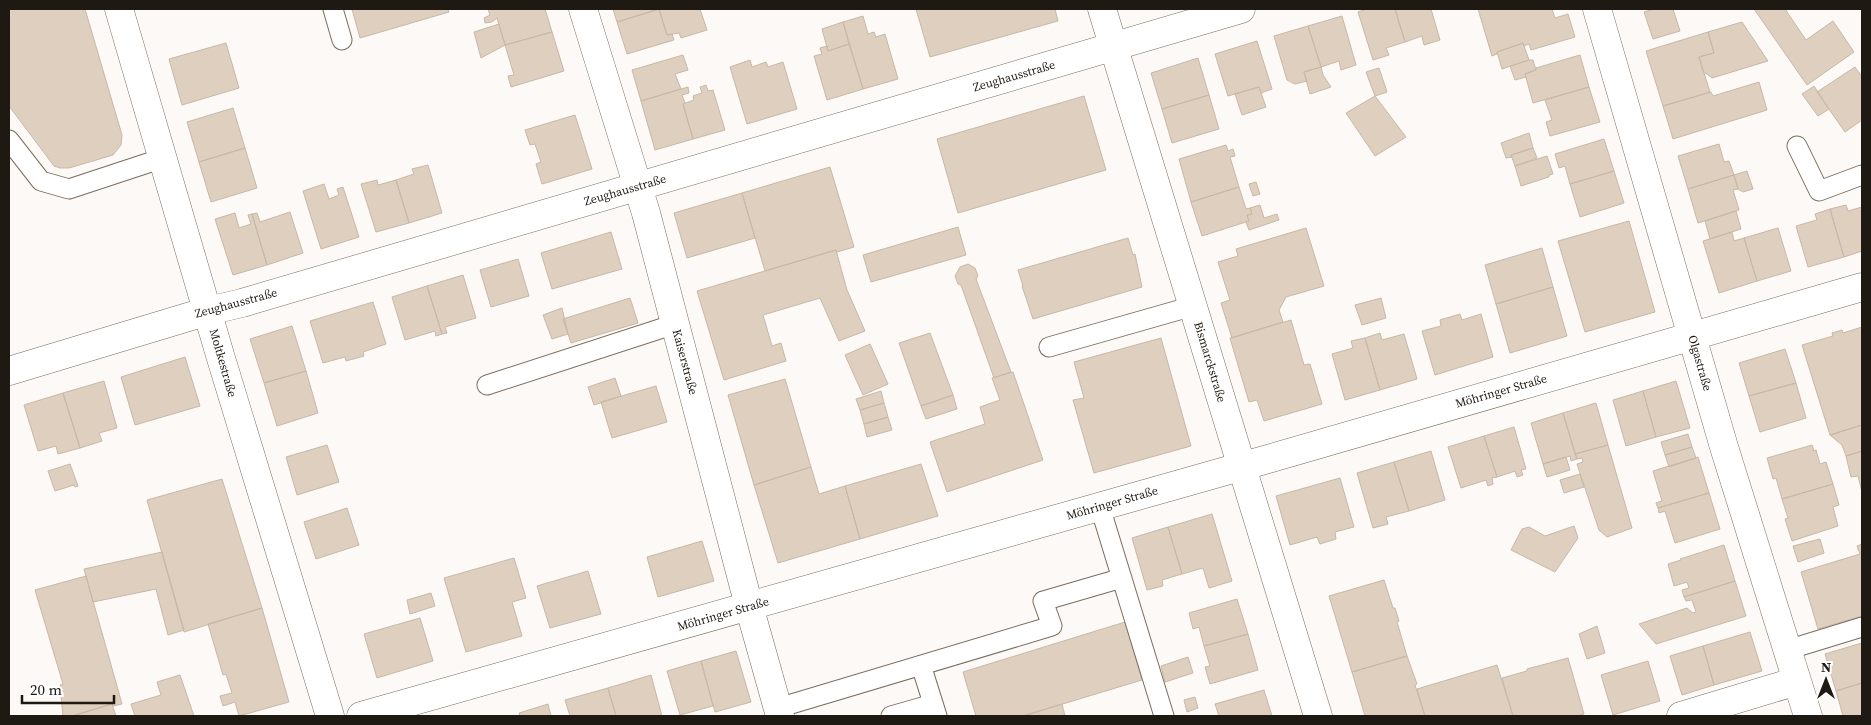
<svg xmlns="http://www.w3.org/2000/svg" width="1871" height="725" viewBox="0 0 1871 725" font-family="'Source Serif 4',serif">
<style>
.building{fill:#dfcfbe;stroke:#c7b8a7}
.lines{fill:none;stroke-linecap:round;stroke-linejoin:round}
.lane-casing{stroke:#7b6d5e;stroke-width:21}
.street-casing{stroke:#7b6d5e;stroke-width:29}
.secondary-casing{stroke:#7b6d5e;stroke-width:29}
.lane{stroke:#fff;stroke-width:19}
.street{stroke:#fff;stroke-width:28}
.secondary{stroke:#fff;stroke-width:28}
.labels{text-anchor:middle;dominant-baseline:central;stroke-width:4.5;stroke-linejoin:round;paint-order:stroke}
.street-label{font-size:12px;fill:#1f1913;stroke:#fff}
</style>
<rect width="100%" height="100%" fill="#fdf9f6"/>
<path class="building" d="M9 9H85L122 135 121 145 113 155 69 168H60L54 166 9 106Z
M352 9H448L449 12 360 38Z
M488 9H545L552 32 505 45 497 18 492 22 485 23 484 18 490 15Z
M613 9H659L617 22Z
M659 9 667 35 672 34 674 40 627 54 617 22Z
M659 9H700L707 30 681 38 679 33 667 35Z
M916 9H1055L1058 21 930 57Z
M1367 9H1395L1405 42 1386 48 1389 55 1373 60 1358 12Z
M1395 9H1431L1440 40 1424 45 1422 36 1405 42Z
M1478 9H1552L1555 18 1568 14 1575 37 1531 50 1529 44 1524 46 1523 43 1497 52V54L1492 56Z
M1654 9H1673L1680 31 1653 39 1644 12Z
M1754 9H1785L1806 40 1833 21 1854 52 1807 85Z
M863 16 868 34 874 32 876 37 885 34 898 79 863 89 843 22Z
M1342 16 1356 65 1341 70 1339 61 1321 67 1308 26Z
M843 22 849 44 828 51 822 29Z
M1742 22 1768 61 1712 78 1703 71 1699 57 1714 53 1708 32Z
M499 24 505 45 481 58 474 32Z
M1308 26 1321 67 1304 72 1307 81 1295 84 1287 80 1274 36Z
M552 32 564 71 511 87 508 76 514 75 505 45Z
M1708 32 1714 53 1699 57 1710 92 1663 106 1646 51Z
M1257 41 1272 89 1261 93 1259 87 1228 96 1215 54Z
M226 43 239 88 182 105 169 59Z
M1523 43 1529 60 1502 69 1497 52Z
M849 44 863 89 827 100 814 56 822 54 820 48 827 46 828 51Z
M683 55 688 70 675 74 681 89 641 101 632 70Z
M1580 55 1589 87 1533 103 1525 74 1536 70V68Z
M1198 58 1209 95 1162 109 1151 73Z
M750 60 752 67 766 62 768 67 783 62 797 109 747 124 730 67Z
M1529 60H1533L1536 70 1525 74 1526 77 1515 80 1510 66Z
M1321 67 1323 75 1331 87 1310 94 1304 72Z
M1855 67 1862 77V120L1845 132 1817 92Z
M1379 68 1387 92 1375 96 1366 72Z
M1759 82 1767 110 1673 139 1663 106 1711 92 1713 96Z
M706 85 708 91 713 90 725 130 693 139 683 104 694 100 693 96 702 93 700 87Z
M1814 86 1829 109 1818 116 1802 94Z
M688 87 689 93 682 95 685 103 683 104 693 139 655 150 641 101Z
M1259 87 1266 107 1242 115 1235 94Z
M1589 87 1600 122 1550 136 1546 122 1552 120 1545 100Z
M1209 95 1219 129 1172 143 1162 109Z
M1084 96 1106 170 958 213 937 139Z
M1375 96 1406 137 1375 156 1346 113Z
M233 108 245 148 199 162 187 122Z
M575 115 592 169 542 184 536 164 541 162 535 144 530 145 525 130Z
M1529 133 1533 148 1511 155 1512 157 1506 158 1501 143Z
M1604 139 1614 171 1570 184 1565 166 1559 168 1555 154Z
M1719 144 1724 162 1729 161 1734 175 1688 189 1678 156Z
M1226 145 1228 151 1233 149 1235 156 1230 157 1239 187 1191 202 1179 159Z
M245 148 257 188 211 202 199 162Z
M1533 148 1537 158 1515 166 1511 155Z
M1547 156 1553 174 1549 175V177L1521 186 1515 166Z
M428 165 442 213 409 223 396 180 414 174 412 169Z
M830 167 854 247 837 252 836 250 765 271 742 193Z
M1614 171 1624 203 1580 217 1570 184Z
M1747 171 1753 189 1743 192 1738 189 1734 175Z
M1734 175 1738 189 1733 190 1739 210 1698 223 1688 189Z
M377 180 378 185 396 180 409 223 376 232 361 184Z
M1256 182 1260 194 1253 196 1249 184Z
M324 184 329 199 339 195 337 189 343 187 359 237 321 249 303 191Z
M1239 187 1246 209 1250 208 1252 214 1247 215 1249 221 1202 236 1191 202Z
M742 193 755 238 687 258 674 213Z
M1260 205 1264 218 1277 214 1279 220 1249 230 1246 222 1249 221 1247 215 1252 214 1250 208Z
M1846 205 1848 211 1862 207V251L1844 257 1830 209Z
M1830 209 1844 257 1808 267 1796 226 1817 220 1815 214Z
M1736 211 1741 229 1710 239 1705 221Z
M290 212 303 253 267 265 252 214 257 213 260 222Z
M235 213 239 228 251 224 248 215 252 214 267 265 233 275 215 219Z
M1629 221 1655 312 1585 332 1558 241Z
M958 227 966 255 871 282 863 255Z
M1306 228 1324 286 1286 297 1279 310 1283 322 1232 338 1221 303 1230 300 1218 262 1238 256 1236 249Z
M1778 228 1791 271 1757 281 1744 238Z
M611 232 622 269 552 289 541 253Z
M1732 232 1734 241 1744 238 1757 281 1719 293 1703 241Z
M1128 238 1133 255 1135 254 1142 287 1033 319 1022 286H1023L1018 270Z
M1542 248 1553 287 1496 304 1485 265Z
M836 250 847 290 865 331 839 341 820 298 763 315 772 346 781 343 786 361 724 380 697 291Z
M518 259 529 296 491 307 480 270Z
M968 264 975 268 978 276 976 279 1011 372 994 378 961 285 958 284 955 276 960 267Z
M463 275 476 318 445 327 447 333 442 334 427 286Z
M427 286 442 334 436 336 435 331 405 340 392 297Z
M1553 287 1567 336 1510 353 1496 304Z
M630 298 638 323 571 343 563 319Z
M1381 298 1386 318 1362 325 1355 305Z
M373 302 386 344 363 352 364 356 346 361 345 357 323 363 310 321Z
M562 308 568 334 552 339 543 315Z
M1460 314 1462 320 1481 314 1493 357 1435 375 1422 331 1441 326 1440 320Z
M1291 320 1304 365 1310 364 1322 404 1264 421 1257 400 1249 402 1230 338Z
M292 326 306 371 264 383 250 339Z
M1862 327V425L1830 435 1802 345 1833 336 1832 333 1842 330 1843 333Z
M930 333 953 395 921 406 899 343Z
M1380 333 1382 340 1404 334 1417 379 1380 390 1365 338Z
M1161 338 1191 446 1094 473 1073 400 1084 398 1074 362Z
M1365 338 1380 390 1345 400 1332 354 1353 348 1351 341Z
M870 344 888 384 863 395 845 355Z
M1785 349 1796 383 1749 396 1739 363Z
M185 357 200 406 135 425 121 377Z
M306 371 318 413 277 426 264 383Z
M1013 372 1043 460 947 492 930 442 985 424 980 407 1000 400 992 378Z
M615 378 621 396 594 405 588 387Z
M785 379 811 467 754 485 728 395Z
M104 381 117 428 99 433 102 441 80 448 63 393Z
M1676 381 1690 428 1656 437 1643 391Z
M1796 383 1806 418 1760 432 1749 396Z
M656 386 667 422 612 438 601 402Z
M881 391 884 403 860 410 856 399Z
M1643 391 1656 437 1626 446 1613 400Z
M63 393 80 448 58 454 56 446 38 451 24 405Z
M953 395 957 409 926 419 921 406Z
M884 403 888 417 864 424 860 410Z
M1596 403 1608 445 1575 454 1563 413Z
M1563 413 1577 459 1571 461 1570 456 1543 464 1531 423Z
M888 417 892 430 867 437 864 424Z
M1862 425V451L1846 456 1842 445 1830 435Z
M1514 427 1526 469 1521 470 1523 475 1517 477 1515 471 1497 477 1484 436Z
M1688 434 1692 447 1665 455 1661 442Z
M1484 436 1497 477 1492 478 1493 484 1488 486 1486 480 1461 488 1448 447Z
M327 445 339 482 297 495 286 457Z
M1608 445 1632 528 1607 537 1599 530 1577 464 1583 462 1582 458 1577 459 1575 454Z
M1812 445 1814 451 1816 450 1820 464 1826 462 1833 484 1782 499 1776 478 1773 479 1767 458Z
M1692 447 1696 458 1669 467 1665 455Z
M1431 451 1445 500 1409 511 1394 462Z
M1862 451V492L1858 476 1851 477 1846 456Z
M1566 457 1570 470 1547 477 1543 464Z
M1698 457 1709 493 1658 508 1656 503 1662 501 1653 471Z
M1394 462 1409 511 1386 517 1388 524 1373 528 1357 473Z
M70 464 78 486 75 487 74 485 55 491 48 471Z
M921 464 938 516 860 539 845 486Z
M811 467 819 494 845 486 860 539 778 563 754 485Z
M1580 474 1584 487 1564 493 1560 480Z
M1340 478 1354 527 1335 532 1336 539 1320 544 1317 537 1290 545 1276 496Z
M222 479 262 608 184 632 147 500Z
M1833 484 1839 505 1833 507 1838 526 1792 541 1785 519 1788 518 1782 499Z
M1709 493 1720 529 1675 543 1665 511 1659 513 1658 508Z
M347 508 359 545 316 559 304 522Z
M1212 514 1232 581 1209 588 1203 568 1182 574 1168 527Z
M1574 526 1578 538 1555 572 1511 550 1522 529 1529 527 1545 536Z
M1168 527 1182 574 1162 580 1163 586 1147 590 1132 538Z
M1820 539 1824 553 1798 562 1793 546Z
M702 541 714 581 658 597 647 557Z
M1862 544V616L1818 629 1801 572 1860 554 1857 546Z
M1724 545 1735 581 1684 597 1682 590 1689 588 1687 582 1674 586 1668 564 1681 560 1680 559Z
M162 552 184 630 168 635 156 589 93 602 84 569Z
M514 558 526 598 512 602 522 636 466 652 444 578Z
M588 571 601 614 550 628 537 586Z
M86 576 122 704 113 706 112 704 72 716H63L60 685 63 684 35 590Z
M1384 580 1393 608H1395L1399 621 1397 622 1407 656 1352 672 1329 596Z
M1735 581 1746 616 1656 644 1639 624 1687 608 1693 613 1696 612 1692 600 1686 601 1684 597Z
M431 593 435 606 410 614 407 600Z
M1237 599 1248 634 1204 646 1199 627 1193 629 1189 613Z
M262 608 289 702 239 716 235 702 223 706 220 696 232 693 226 674 223 675 208 624Z
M420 618 433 661 377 678 364 634Z
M1125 622 1142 680 1023 716H976L963 672Z
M1597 626 1605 653 1587 659 1579 634Z
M1750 632 1762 671 1714 685 1703 646Z
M1248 634 1258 670 1210 684 1205 667 1210 666 1204 646Z
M1862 643V683L1836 691 1825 654Z
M1703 646 1714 685 1682 695 1670 656Z
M736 651 751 702 715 712 701 661Z
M1407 656 1417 684 1415 685 1425 716H1365L1352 672Z
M1188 657 1193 673 1165 682 1161 666Z
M1568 658 1584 714 1576 716H1513L1502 678 1527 671V669Z
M701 661 713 706 680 715 667 671Z
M1648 661 1660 701 1613 715 1601 675Z
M1497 665 1513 716H1425L1417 689Z
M180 675 194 716H135L131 704 161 695 157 682Z
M651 675 662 716H616L608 688Z
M1862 683V716H1843L1836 691Z
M608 688 616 716H570L565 700Z
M1264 690 1272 716H1219L1215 704Z
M1195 697 1198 708 1187 712 1184 700Z
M112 704 116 716H72Z
M548 704 551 716H520L519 713Z
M1062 704 1065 716H1023Z"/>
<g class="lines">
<defs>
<path id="lane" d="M333 9 342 40
M9 140 41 181 69 189 163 158
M1797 146 1819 191 1862 175
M1049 347 1193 306
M487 385 675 324
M1100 507 1164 716
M1787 650 1862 627
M921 665 937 716
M778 708 1052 626 1043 601 1122 578
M891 716 933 704"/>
<path id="street" d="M119 9 220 355 330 716
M583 9 646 213 749 606 780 716
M1102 9 1318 716
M1597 9 1724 447 1808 716
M1681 716 1797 681"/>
<path id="secondary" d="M9 371 208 311 242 303 1241 9
M361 716 1268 459 1862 287"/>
</defs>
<use href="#lane" class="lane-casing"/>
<use href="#street" class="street-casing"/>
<use href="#secondary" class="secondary-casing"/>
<use href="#lane" class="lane"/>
<use href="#street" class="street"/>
<use href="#secondary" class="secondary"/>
</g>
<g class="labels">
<g class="street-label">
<text transform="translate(1014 76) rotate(-16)">Zeughausstraße</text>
<text transform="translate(625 190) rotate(-16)">Zeughausstraße</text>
<text transform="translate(236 303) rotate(-15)">Zeughausstraße</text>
<text transform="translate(685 362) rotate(75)">Kaiserstraße</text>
<text transform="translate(1210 362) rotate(73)">Bismarckstraße</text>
<text transform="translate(223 363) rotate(74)">Moltkestraße</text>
<text transform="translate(1700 363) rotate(74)">Olgastraße</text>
<text transform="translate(1501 391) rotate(-16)">Möhringer Straße</text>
<text transform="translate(1112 503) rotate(-16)">Möhringer Straße</text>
<text transform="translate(723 614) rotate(-16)">Möhringer Straße</text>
</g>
</g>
<rect width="1871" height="725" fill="none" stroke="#1f1913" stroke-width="20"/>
<g transform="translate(1826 680)" stroke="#ffffff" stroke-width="4" paint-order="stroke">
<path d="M0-4L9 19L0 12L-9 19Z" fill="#1f1913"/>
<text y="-8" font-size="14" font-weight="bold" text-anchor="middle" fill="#1f1913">N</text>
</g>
<path d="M22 695v8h92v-8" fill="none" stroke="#1f1913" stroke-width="2.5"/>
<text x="30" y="695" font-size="15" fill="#1f1913" stroke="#ffffff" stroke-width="4" paint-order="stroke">20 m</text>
</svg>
